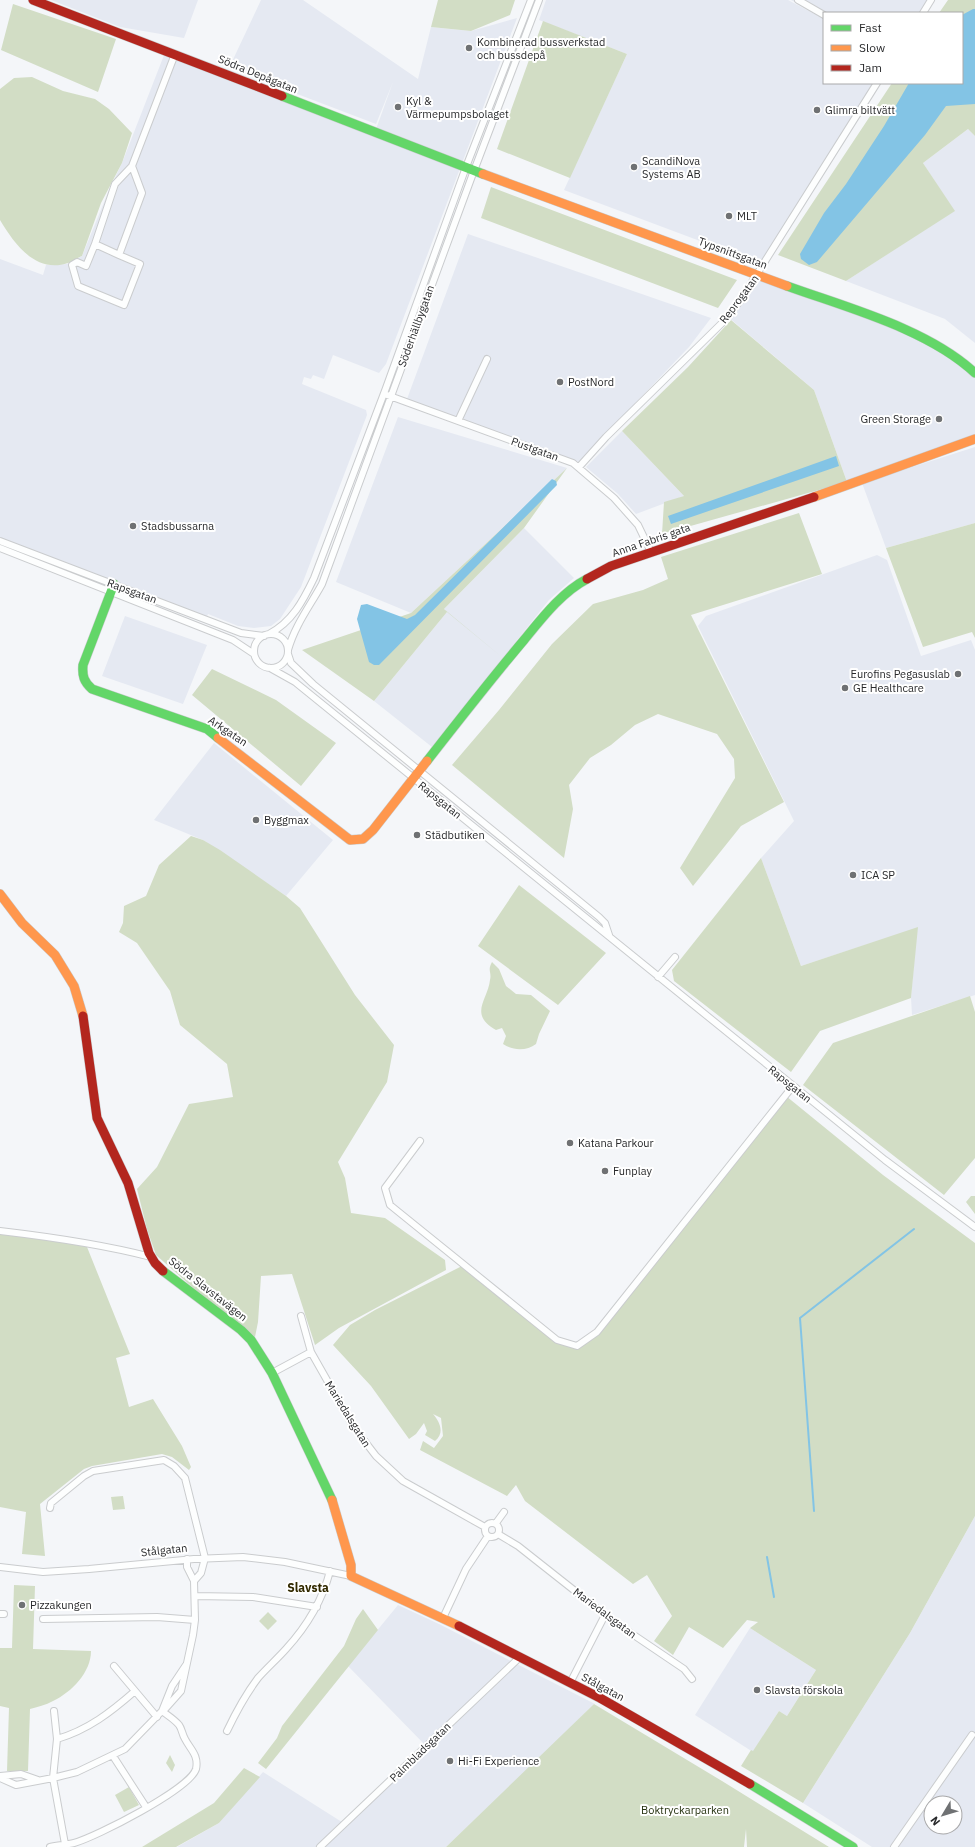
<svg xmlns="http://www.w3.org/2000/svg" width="975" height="1847" viewBox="0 0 975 1847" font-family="'IBM Plex Sans',sans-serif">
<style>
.built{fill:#e5e9f2;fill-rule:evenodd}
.green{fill:#d2ddc5}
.water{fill:#83c4e5}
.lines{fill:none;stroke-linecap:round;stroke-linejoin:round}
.stream{stroke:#83c4e5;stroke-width:2}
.street-casing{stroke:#caccce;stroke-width:8}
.fast-casing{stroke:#caccce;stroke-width:10}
.slow-casing{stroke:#caccce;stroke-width:10}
.jam-casing{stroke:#caccce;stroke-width:10}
.street{stroke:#fdfefe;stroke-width:6}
.fast{stroke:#63d668;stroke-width:9}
.slow{stroke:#ff974d;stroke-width:9}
.jam{stroke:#b3261e;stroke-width:9}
.poi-dot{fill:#6f7173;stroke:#fff;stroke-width:1.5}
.labels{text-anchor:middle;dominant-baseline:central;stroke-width:4;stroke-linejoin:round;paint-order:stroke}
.poi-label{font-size:11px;fill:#28292b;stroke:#fff;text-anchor:start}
.street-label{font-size:11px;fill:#28292b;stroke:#fff}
.park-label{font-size:11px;fill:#263211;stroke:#fff}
.neighbourhood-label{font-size:12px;font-weight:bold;fill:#322a00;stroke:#fff}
</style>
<rect width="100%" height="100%" fill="#f4f6f9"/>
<path class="built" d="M51 0H198L184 38 120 27Z
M261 0H303L418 79 431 27 471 31 517 18 386 364 379 373 333 355 324 379 313 375 311 379 304 377 302 384 366 410 367 415 301 587 280 619 271 626 254 628 238 626 208 614 206 619 0 542V259L43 275 46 265 67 264 82 256 109 190 122 163 166 50 375 132 393 82 376 124 229 68Z
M546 0H788L824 19V83H879L764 265 564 190 627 54 539 20Z
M791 0H931L923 13H824V18Z
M968 129 975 136V343L945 319 846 281 954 211 923 163Z
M468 234 535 257 711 318 689 347 579 462 407 399Z
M758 275 935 343 975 373V439L847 482 814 390 727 316Z
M398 417 567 468 411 613 336 582Z
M622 431 684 496 636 514 618 494 586 467Z
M975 447V523L886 548 862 483Z
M524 528 574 578 549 600 432 747 374 701 447 612 444 609Z
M877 555 887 560 921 656 971 640 975 650V995L912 1015 911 998 917 928 801 966 761 858 794 821 698 626 706 616Z
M125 616 207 645 183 704 102 676Z
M214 743 333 840 286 896 203 840 154 820Z
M975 1516V1847H872L803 1803 910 1633ZM931 1803H955V1827H931Z
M398 1605 439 1624 595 1704H594L549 1749 446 1847H177L219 1823 263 1772 345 1824 426 1746 348 1666Z
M750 1628 816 1670 787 1716 779 1711 753 1752 695 1715Z"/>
<path class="green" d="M438 0H515L510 15 471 31 431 27Z
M948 0H975V136L968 129 923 163 955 211 846 281 778 255 892 83H962V13H939Z
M13 4 116 39 98 92 1 50Z
M543 21 627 54 570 178 497 149Z
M32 77 63 91 95 99 109 109 132 133 122 163 101 203 82 256C77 258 72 262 68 263 35 274 14 243 0 220V89L14 78Z
M491 187 737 280 718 308 481 218Z
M731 320 814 390 847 482 662 534 664 502 684 496 622 431 688 367Z
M567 468 524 528 444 609 503 658 447 612 374 701 302 650 411 613Z
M799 513 822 574 691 615 784 802 741 826 693 886 680 868 735 778 734 759 717 734 658 714 635 725 611 745 590 758 569 785 573 809 564 858 452 765 499 710 552 644 593 604 643 590 668 579 661 557Z
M975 523V638L972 632 923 647 886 548Z
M212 669 276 700 336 743 301 786 192 695Z
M191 836 203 840 220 850 286 896 300 908 355 995 394 1045 387 1082 338 1162 345 1178 351 1213 385 1218 445 1260 446 1270 339 1328 315 1345 292 1274 261 1276 258 1322 255 1337 198 1292 156 1255 147 1229 137 1189 157 1167 189 1104 233 1097 227 1064 180 1025 170 991 137 943 119 932 123 923 124 906 146 896 159 865Z
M761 858 801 966 918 927 911 998 820 1031 791 1072 674 981 672 970Z
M519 885 606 953 558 1005 478 946Z
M492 962 499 969 506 986 516 994 531 995 550 1011 539 1034 536 1044C527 1051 513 1051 503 1044L506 1036 502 1028 496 1030C468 1014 488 1000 490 980 492 972 487 971 492 962Z
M970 996 975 1012V1158L944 1195 803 1085 833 1043Z
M786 1096 883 1175 975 1243V1516L910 1633 803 1803 741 1766 751 1750 753 1751 779 1711 787 1716 816 1670 750 1628 758 1622 747 1620 723 1648 689 1627 673 1655 654 1641 672 1616 647 1575 633 1584 525 1501 516 1485 507 1496 420 1450 423 1441 434 1448 443 1436 441 1418 433 1414C440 1422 445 1433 435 1441L425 1435 427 1431 424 1423 416 1434 409 1439 371 1386 333 1345 350 1325 375 1310 464 1265 557 1340 577 1345 597 1332Z
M971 1196H975V1214L966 1202Z
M0 1231 85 1242 130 1354 116 1358 129 1407 153 1399 182 1446 191 1467 189 1470 172 1457 162 1454 92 1466 84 1469 40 1504 45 1556 22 1554 26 1512 0 1507Z
M123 1496 125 1509 113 1510 111 1497Z
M14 1585 35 1586 33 1649 91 1651C91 1672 72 1692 53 1701 46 1705 37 1707 30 1709L28 1771H7L9 1708 0 1706V1648H12Z
M363 1609 378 1630 266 1769 258 1763 277 1738 282 1726 344 1646 356 1619Z
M268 1612 277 1621 268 1630 259 1621Z
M594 1704 722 1781 829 1847H747L746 1829 744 1847H446Z
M170 1755 175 1765 172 1772 166 1763Z
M244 1768 260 1777 219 1823 176 1847H142L214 1803Z
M129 1787 139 1805 124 1812 115 1795Z"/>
<path class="water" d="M973 9H975V104L946 106 925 135 817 262 809 265 801 259 800 254 824 213 846 184 884 126 909 83H962V15Z
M836 456 839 466 671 524 668 516Z
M552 479 556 481 557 485 379 665H374L369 662 357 619 361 605 367 604 407 619 415 615Z"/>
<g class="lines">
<path class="stream" d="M814 1511 800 1318 914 1229
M767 1557 774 1597"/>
<defs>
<path id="street" d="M798 0 824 15
M923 13 931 0
M132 166 142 193 119 255 95 244 115 184 132 166 175 54
M95 244 86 266 77 262 72 265 78 286 124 305 140 264 119 255
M387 395 573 463 614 498 638 525 651 552
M458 421 487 359
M579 467 606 437 722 323 740 301 877 83
M0 541 241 633 264 636
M0 548 233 640 254 654
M269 634C292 622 303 601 314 578L386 388 466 167 531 0
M254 651a17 17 0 1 1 34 0a17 17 0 1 1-34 0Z
M288 650C295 625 310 606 322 584L472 176 539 0
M288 654 291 663 313 684 599 917 605 923 609 935
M270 668 295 682 885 1160 975 1227
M658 977 675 957
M420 1141 385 1188 390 1205 557 1340 577 1346 597 1332 793 1086
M0 1231C51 1237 101 1244 151 1257
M301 1316 311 1352 353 1426 376 1456 403 1481 485 1527
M272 1373 311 1352
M50 1508 51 1503 84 1476 93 1471 164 1460 174 1466 185 1478 205 1558 201 1573 194 1581
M485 1530a7 7 0 1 1 14 0a7 7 0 1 1-14 0Z
M496 1523 504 1512
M498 1534 518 1546 613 1621 684 1669 692 1679
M0 1567 43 1572 89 1569 194 1559 243 1557 285 1562 351 1576
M195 1596 253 1597 317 1607
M0 1614H4
M443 1618 466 1569 488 1536
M43 1619 157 1617 195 1620
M114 1666 157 1717
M570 1683 605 1615
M165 1709 181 1691 193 1635 195 1620 194 1581 187 1567V1559
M54 1711 57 1739 53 1778 65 1844
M227 1731C236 1712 246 1694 258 1678 267 1668 277 1659 286 1649 307 1626 322 1602 330 1571
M57 1739C88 1730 111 1712 135 1691
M113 1756 146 1807
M0 1776 21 1774 38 1780
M0 1778 16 1785 53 1778 77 1772 125 1749 162 1711 172 1686 186 1665
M50 1847C58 1845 66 1845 74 1843 96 1837 190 1789 196 1769 199 1755 190 1749 185 1739 182 1734 182 1729 179 1725 174 1719 167 1715 162 1711
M320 1847 520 1657
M894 1847 972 1735"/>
<path id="fast" d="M282 96 483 174
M787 286C848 308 928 329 975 373
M114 584 83 665C82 676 84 682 92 689L207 729 218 738
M427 761C459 720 491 679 524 640 542 618 562 592 587 579
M163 1271 241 1330 251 1340 272 1373 332 1500
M750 1784 853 1847"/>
<path id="slow" d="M483 174 787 286
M814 497 975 439
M218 738 350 840 363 839 373 830 427 761
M0 894 22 923 55 955 74 986 83 1016
M332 1500 351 1565V1576L459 1626"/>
<path id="jam" d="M33 0 282 96
M587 579 611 566 814 497
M83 1016 97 1118 128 1183 149 1253 155 1263 163 1271
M459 1626 600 1698 750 1784"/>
</defs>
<use href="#street" class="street-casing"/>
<use href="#fast" class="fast-casing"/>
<use href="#slow" class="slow-casing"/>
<use href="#jam" class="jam-casing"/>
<use href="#street" class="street"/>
<use href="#fast" class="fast"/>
<use href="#slow" class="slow"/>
<use href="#jam" class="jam"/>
</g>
<g class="poi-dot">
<circle cx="469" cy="48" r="4"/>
<circle cx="398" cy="107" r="4"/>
<circle cx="817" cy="110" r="4"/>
<circle cx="634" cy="167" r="4"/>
<circle cx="729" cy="216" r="4"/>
<circle cx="560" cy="382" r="4"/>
<circle cx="939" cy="419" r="4"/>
<circle cx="133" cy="526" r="4"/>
<circle cx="958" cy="674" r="4"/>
<circle cx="845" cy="688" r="4"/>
<circle cx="256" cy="820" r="4"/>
<circle cx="417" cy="835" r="4"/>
<circle cx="853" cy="875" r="4"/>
<circle cx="570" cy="1143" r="4"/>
<circle cx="605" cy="1171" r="4"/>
<circle cx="22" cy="1605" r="4"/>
<circle cx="757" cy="1690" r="4"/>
<circle cx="450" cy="1761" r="4"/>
</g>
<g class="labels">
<g class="poi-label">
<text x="477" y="42">Kombinerad bussverkstad<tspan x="477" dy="13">och bussdepå</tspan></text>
<text x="406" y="101">Kyl &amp;<tspan x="406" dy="13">Värmepumpsbolaget</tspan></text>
<text x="825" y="110">Glimra biltvätt</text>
<text x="642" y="161">ScandiNova<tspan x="642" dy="13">Systems AB</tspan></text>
<text x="737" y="216">MLT</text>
<text x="568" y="382">PostNord</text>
<text x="931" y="419" text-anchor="end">Green Storage</text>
<text x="141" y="526">Stadsbussarna</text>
<text x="950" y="674" text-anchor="end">Eurofins Pegasuslab</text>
<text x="853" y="688">GE Healthcare</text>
<text x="264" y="820">Byggmax</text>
<text x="425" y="835">Städbutiken</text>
<text x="861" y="875">ICA SP</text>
<text x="578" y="1143">Katana Parkour</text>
<text x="613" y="1171">Funplay</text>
<text x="30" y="1605">Pizzakungen</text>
<text x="765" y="1690">Slavsta förskola</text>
<text x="458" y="1761">Hi-Fi Experience</text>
</g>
<g class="street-label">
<text transform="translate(258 74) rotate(22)">Södra Depågatan</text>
<text transform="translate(733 253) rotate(20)">Typsnittsgatan</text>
<text transform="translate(739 299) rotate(-53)">Reprogatan</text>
<text transform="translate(416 326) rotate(-70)">Söderhällbygatan</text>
<text transform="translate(535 449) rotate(20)">Pustgatan</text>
<text transform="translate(651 540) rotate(-19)">Anna Fabris gata</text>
<text transform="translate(132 591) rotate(20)">Rapsgatan</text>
<text transform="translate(228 731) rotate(34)">Arkgatan</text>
<text transform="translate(440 800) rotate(39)">Rapsgatan</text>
<text transform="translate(790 1084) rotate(39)">Rapsgatan</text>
<text transform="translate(208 1289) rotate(38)">Södra Slavstavägen</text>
<text transform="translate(348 1414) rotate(58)">Mariedalsgatan</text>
<text transform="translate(164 1550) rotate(-6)">Stålgatan</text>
<text transform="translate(605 1613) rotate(37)">Mariedalsgatan</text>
<text transform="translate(603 1687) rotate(28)">Stålgatan</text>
<text transform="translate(420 1752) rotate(-44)">Palmbladsgatan</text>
</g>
<g class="park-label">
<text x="685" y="1810">Boktryckarparken</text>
</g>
<g class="neighbourhood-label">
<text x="308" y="1587">Slavsta</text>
</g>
</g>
<rect x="823" y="12" width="140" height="72" fill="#ffffff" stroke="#a9a9aa"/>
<rect x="831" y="25" width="20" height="6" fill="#63d668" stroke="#a9a9aa"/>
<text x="859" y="32" font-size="12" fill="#28292b">Fast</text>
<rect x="831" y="45" width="20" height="6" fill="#ff974d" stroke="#a9a9aa"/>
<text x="859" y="52" font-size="12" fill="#28292b">Slow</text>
<rect x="831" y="65" width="20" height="6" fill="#b3261e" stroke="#a9a9aa"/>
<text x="859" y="72" font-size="12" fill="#28292b">Jam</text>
<g transform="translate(943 1815) rotate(232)"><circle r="19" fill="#ffffff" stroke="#a9a9aa"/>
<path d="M0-3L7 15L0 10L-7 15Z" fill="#6f7173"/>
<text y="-6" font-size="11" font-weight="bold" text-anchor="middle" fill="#28292b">N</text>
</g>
</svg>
